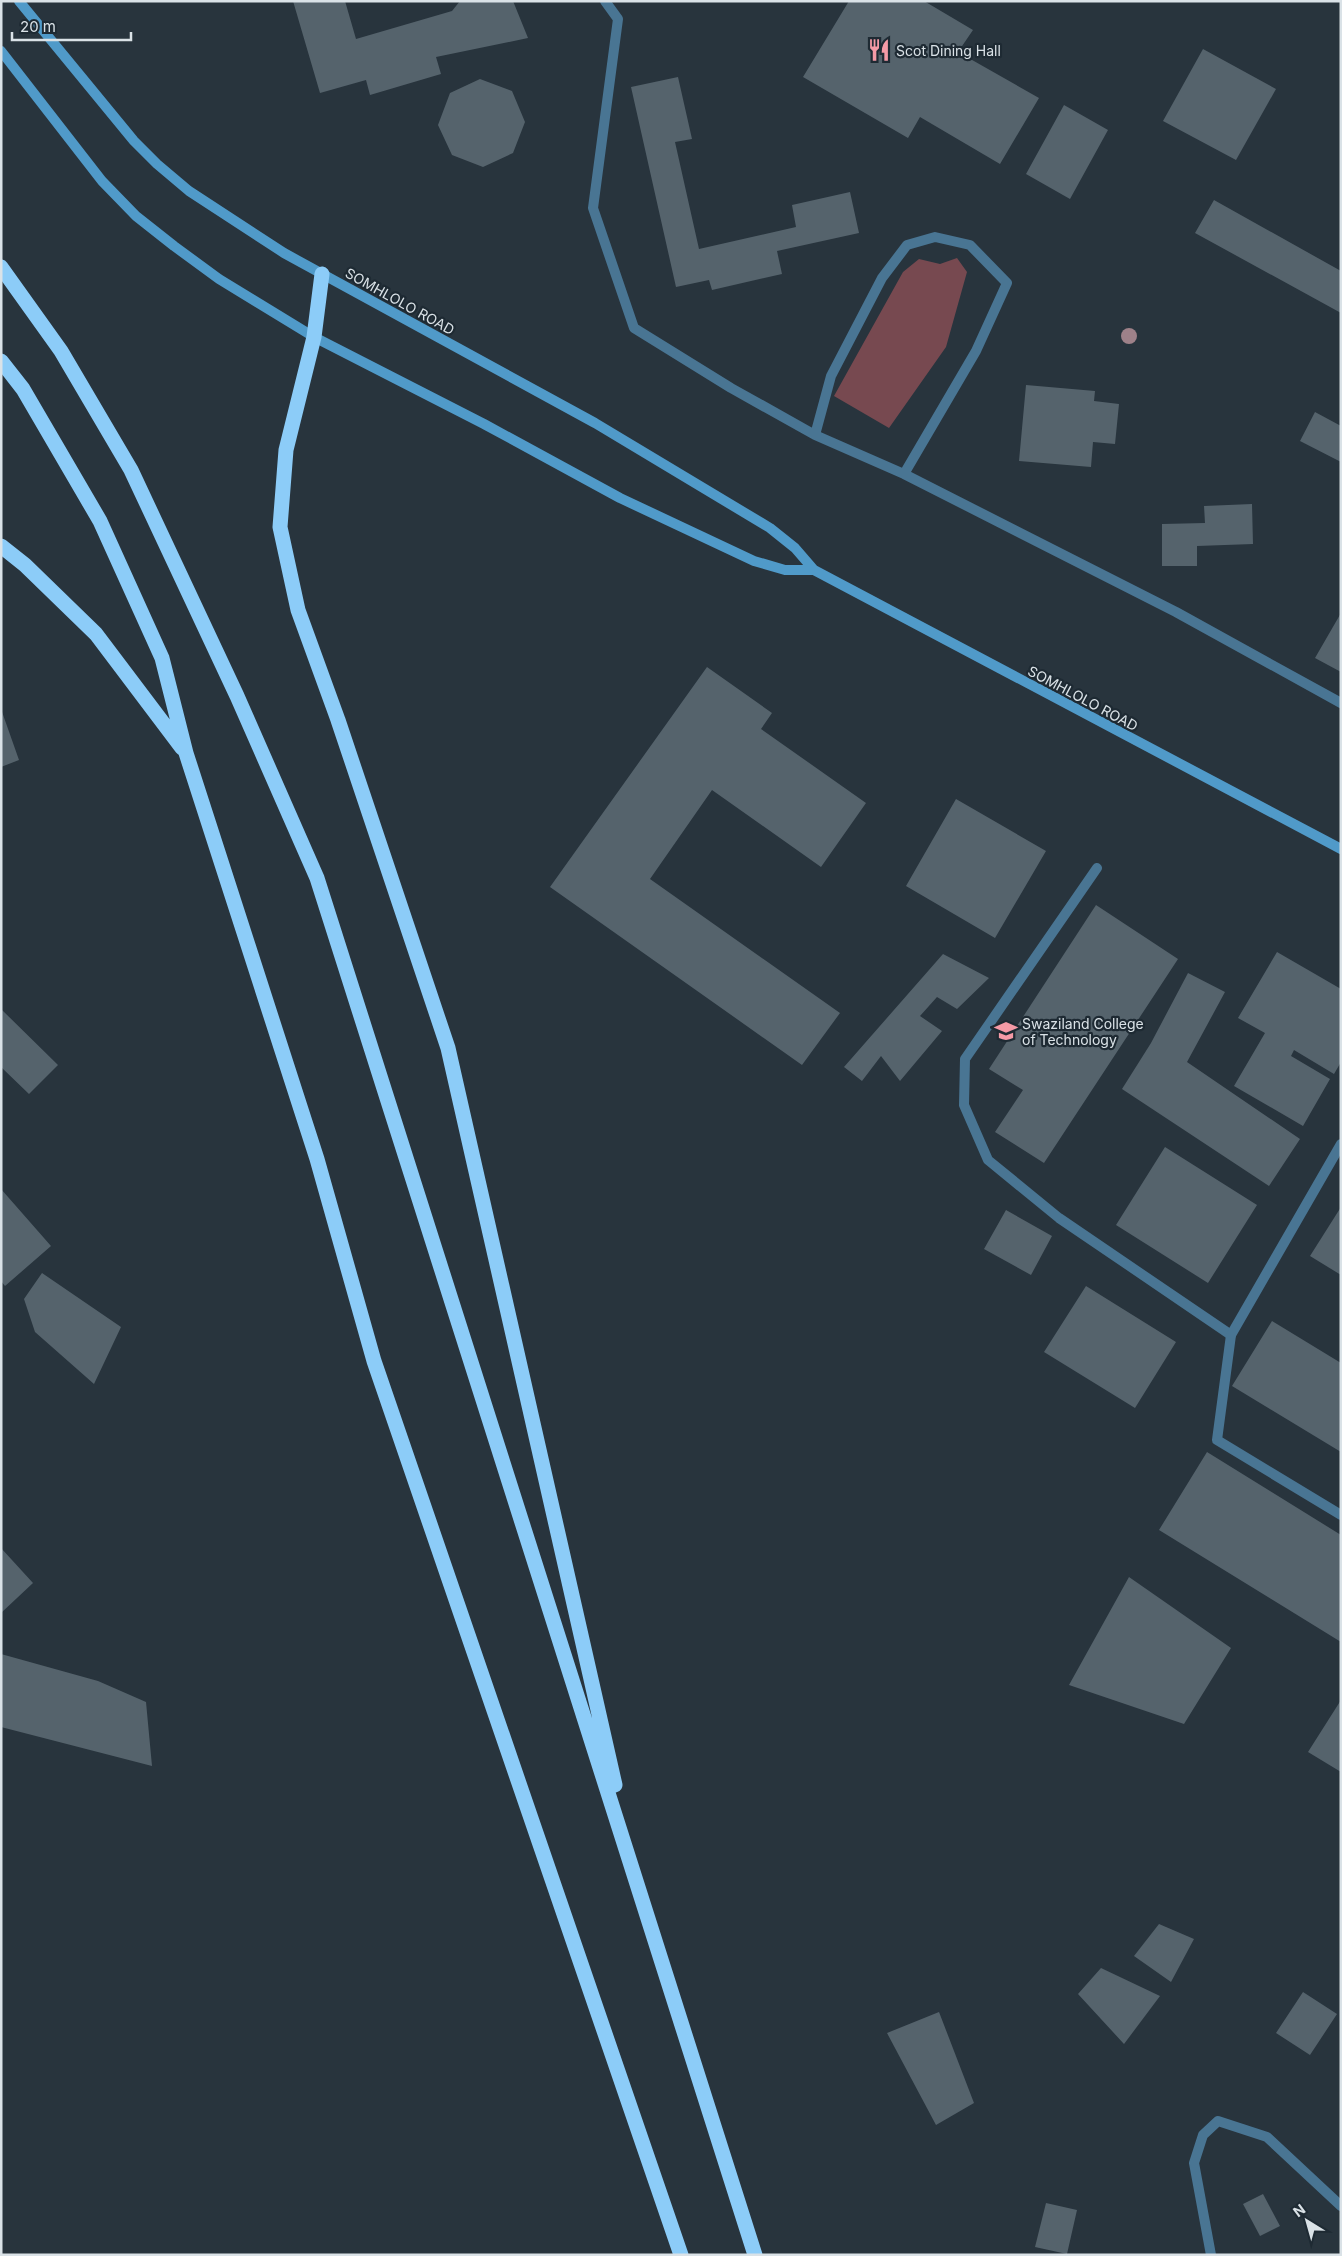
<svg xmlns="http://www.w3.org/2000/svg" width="1342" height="2256" viewBox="0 0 1342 2256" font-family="Inter,sans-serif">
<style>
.green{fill:#774950}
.building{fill:#55636c}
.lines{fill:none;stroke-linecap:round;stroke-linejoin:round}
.service{stroke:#497593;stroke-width:10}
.minor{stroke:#497593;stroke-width:10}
.secondary{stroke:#509ac9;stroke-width:10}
.motorway{stroke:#8cccf8;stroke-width:15}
.tree{fill:#9e8189}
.labels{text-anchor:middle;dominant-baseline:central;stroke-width:4.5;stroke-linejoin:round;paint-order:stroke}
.poi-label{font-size:14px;fill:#dae2e7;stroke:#1e2a33;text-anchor:start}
.street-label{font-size:14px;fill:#dae2e7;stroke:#1e2a33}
</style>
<rect width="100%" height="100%" fill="#28343d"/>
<path class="green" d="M957 258 967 272 946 347 889 428 834 396 903 272 919 259 940 264Z"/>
<path class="building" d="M293 1H345L356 39 452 11 460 1H513L528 38 436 57 441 74 370 95 366 80 320 93Z
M849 1H924L973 30 958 52 1039 98 1000 164 920 117 908 138 803 77Z
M1203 49 1276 89 1236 160 1163 121Z
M678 77 692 139 675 142 699 249 796 227 792 205 850 192 859 233 777 251 782 274 712 290 709 280 676 287 631 87Z
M480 79 512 91 525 122 513 153 483 167 452 155 438 125 450 93Z
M1064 105 1108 130 1070 199 1026 174Z
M1214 200 1341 271V313L1195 233Z
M1026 385 1095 391 1094 401 1119 404 1115 444 1093 442 1091 467 1019 461Z
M1315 412 1341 426V462L1300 441Z
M1252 504 1253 544 1197 546V566H1162V524L1205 523 1204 506Z
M1341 613V672L1315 658Z
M707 667 772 713 761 729 866 803 821 867 712 790 650 879 840 1013 802 1065 550 887Z
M1 709 19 760 1 767Z
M956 799 1046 851 995 938 906 886Z
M1096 905 1178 959 1044 1163 995 1132 1023 1090 989 1069Z
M1277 952 1341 989V1062L1334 1074 1294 1050 1291 1056 1330 1079 1303 1126 1234 1086 1265 1033 1238 1018Z
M943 954 989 978 957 1009 937 997 920 1016 942 1031 900 1081 881 1056 862 1081 844 1067Z
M1188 973 1225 992 1187 1062 1300 1139 1269 1186 1122 1089 1151 1043Z
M1 1009 58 1065 29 1094 1 1067Z
M1165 1147 1257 1205 1208 1283 1116 1225Z
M1 1189 51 1246 5 1286 1 1281Z
M1341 1207V1275L1310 1256Z
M1006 1210 1052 1236 1031 1275 984 1249Z
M42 1273 121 1327 94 1384 35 1332 24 1299Z
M1086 1286 1176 1342 1135 1408 1044 1352Z
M1272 1321 1341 1363V1452L1232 1386Z
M1207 1452 1341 1535V1642L1159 1530Z
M1 1548 33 1583 1 1613Z
M1129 1577 1231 1648 1184 1724 1069 1685Z
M1 1654 98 1681 146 1702 152 1766 1 1727Z
M1341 1700V1772L1308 1752Z
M1159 1924 1194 1939 1171 1982 1134 1956Z
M1101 1968 1160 1996 1124 2044 1078 1994Z
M1303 1992 1337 2014 1310 2055 1276 2033Z
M939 2012 974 2103 936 2125 887 2033Z
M1263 2194 1280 2226 1260 2236 1243 2204Z
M1046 2203 1077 2210 1067 2254 1035 2247Z"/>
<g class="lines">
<path class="service" d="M1097 868 965 1059 964 1105 988 1160 1059 1218 1231 1335"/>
<path class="minor" d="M605 1 618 19 593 208 634 328 731 388 815 435 904 474 1176 612 1341 703
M815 435 831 376 882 278 907 245 935 237 970 245 1007 283 976 351 904 474
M1341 1144 1231 1335 1217 1440 1341 1515
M1211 2255 1194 2163 1203 2135 1218 2121 1267 2137 1341 2206"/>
<path class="secondary" d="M19 1 134 141 157 164 189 191 284 253 595 423 770 528 795 548 814 570 1341 849
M1 51 102 181 136 216 174 246 219 279 314 337 484 424 620 498 754 561 785 570H814"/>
<path class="motorway" d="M1 267 61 351 131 470 237 696 317 878 755 2255
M322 274 314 337 286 450 280 527 298 610 338 720 448 1048 615 1785
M1 361 23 389 100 521 162 658 186 753 317 1159 374 1361 681 2255
M1 546 25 565 96 634 182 748"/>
</g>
<circle class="tree" cx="1129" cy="336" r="8"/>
<defs>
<symbol id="restaurant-bare" viewBox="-9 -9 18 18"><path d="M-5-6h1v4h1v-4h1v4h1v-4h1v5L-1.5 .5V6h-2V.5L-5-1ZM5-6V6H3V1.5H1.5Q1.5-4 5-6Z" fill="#f49aa6" stroke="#1e2a33" stroke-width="2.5" paint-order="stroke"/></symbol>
<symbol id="university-bare" viewBox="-9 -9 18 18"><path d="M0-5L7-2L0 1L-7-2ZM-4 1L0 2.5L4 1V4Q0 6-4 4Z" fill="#f49aa6" stroke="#1e2a33" stroke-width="2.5" paint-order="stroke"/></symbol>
</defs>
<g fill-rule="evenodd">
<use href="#restaurant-bare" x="863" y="34" width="32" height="32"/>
<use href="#university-bare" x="990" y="1015" width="32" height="32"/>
</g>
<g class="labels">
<g class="poi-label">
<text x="896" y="50">Scot Dining Hall</text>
<text x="1022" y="1023">Swaziland College<tspan x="1022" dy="16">of Technology</tspan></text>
</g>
<g class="street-label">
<text transform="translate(400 301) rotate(29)">SOMHLOLO ROAD</text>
<text transform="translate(1083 698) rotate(28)">SOMHLOLO ROAD</text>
</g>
</g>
<rect width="1342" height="2256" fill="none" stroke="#dae2e7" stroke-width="5"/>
<g transform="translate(1307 2221) rotate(323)" stroke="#1e2a33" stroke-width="4" paint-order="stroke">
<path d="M0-4L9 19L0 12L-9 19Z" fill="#dae2e7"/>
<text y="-8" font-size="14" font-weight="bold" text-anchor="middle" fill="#dae2e7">N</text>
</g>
<path d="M12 32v8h119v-8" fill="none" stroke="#dae2e7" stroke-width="2.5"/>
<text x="20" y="32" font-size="15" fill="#dae2e7" stroke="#1e2a33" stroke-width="4" paint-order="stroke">20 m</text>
</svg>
